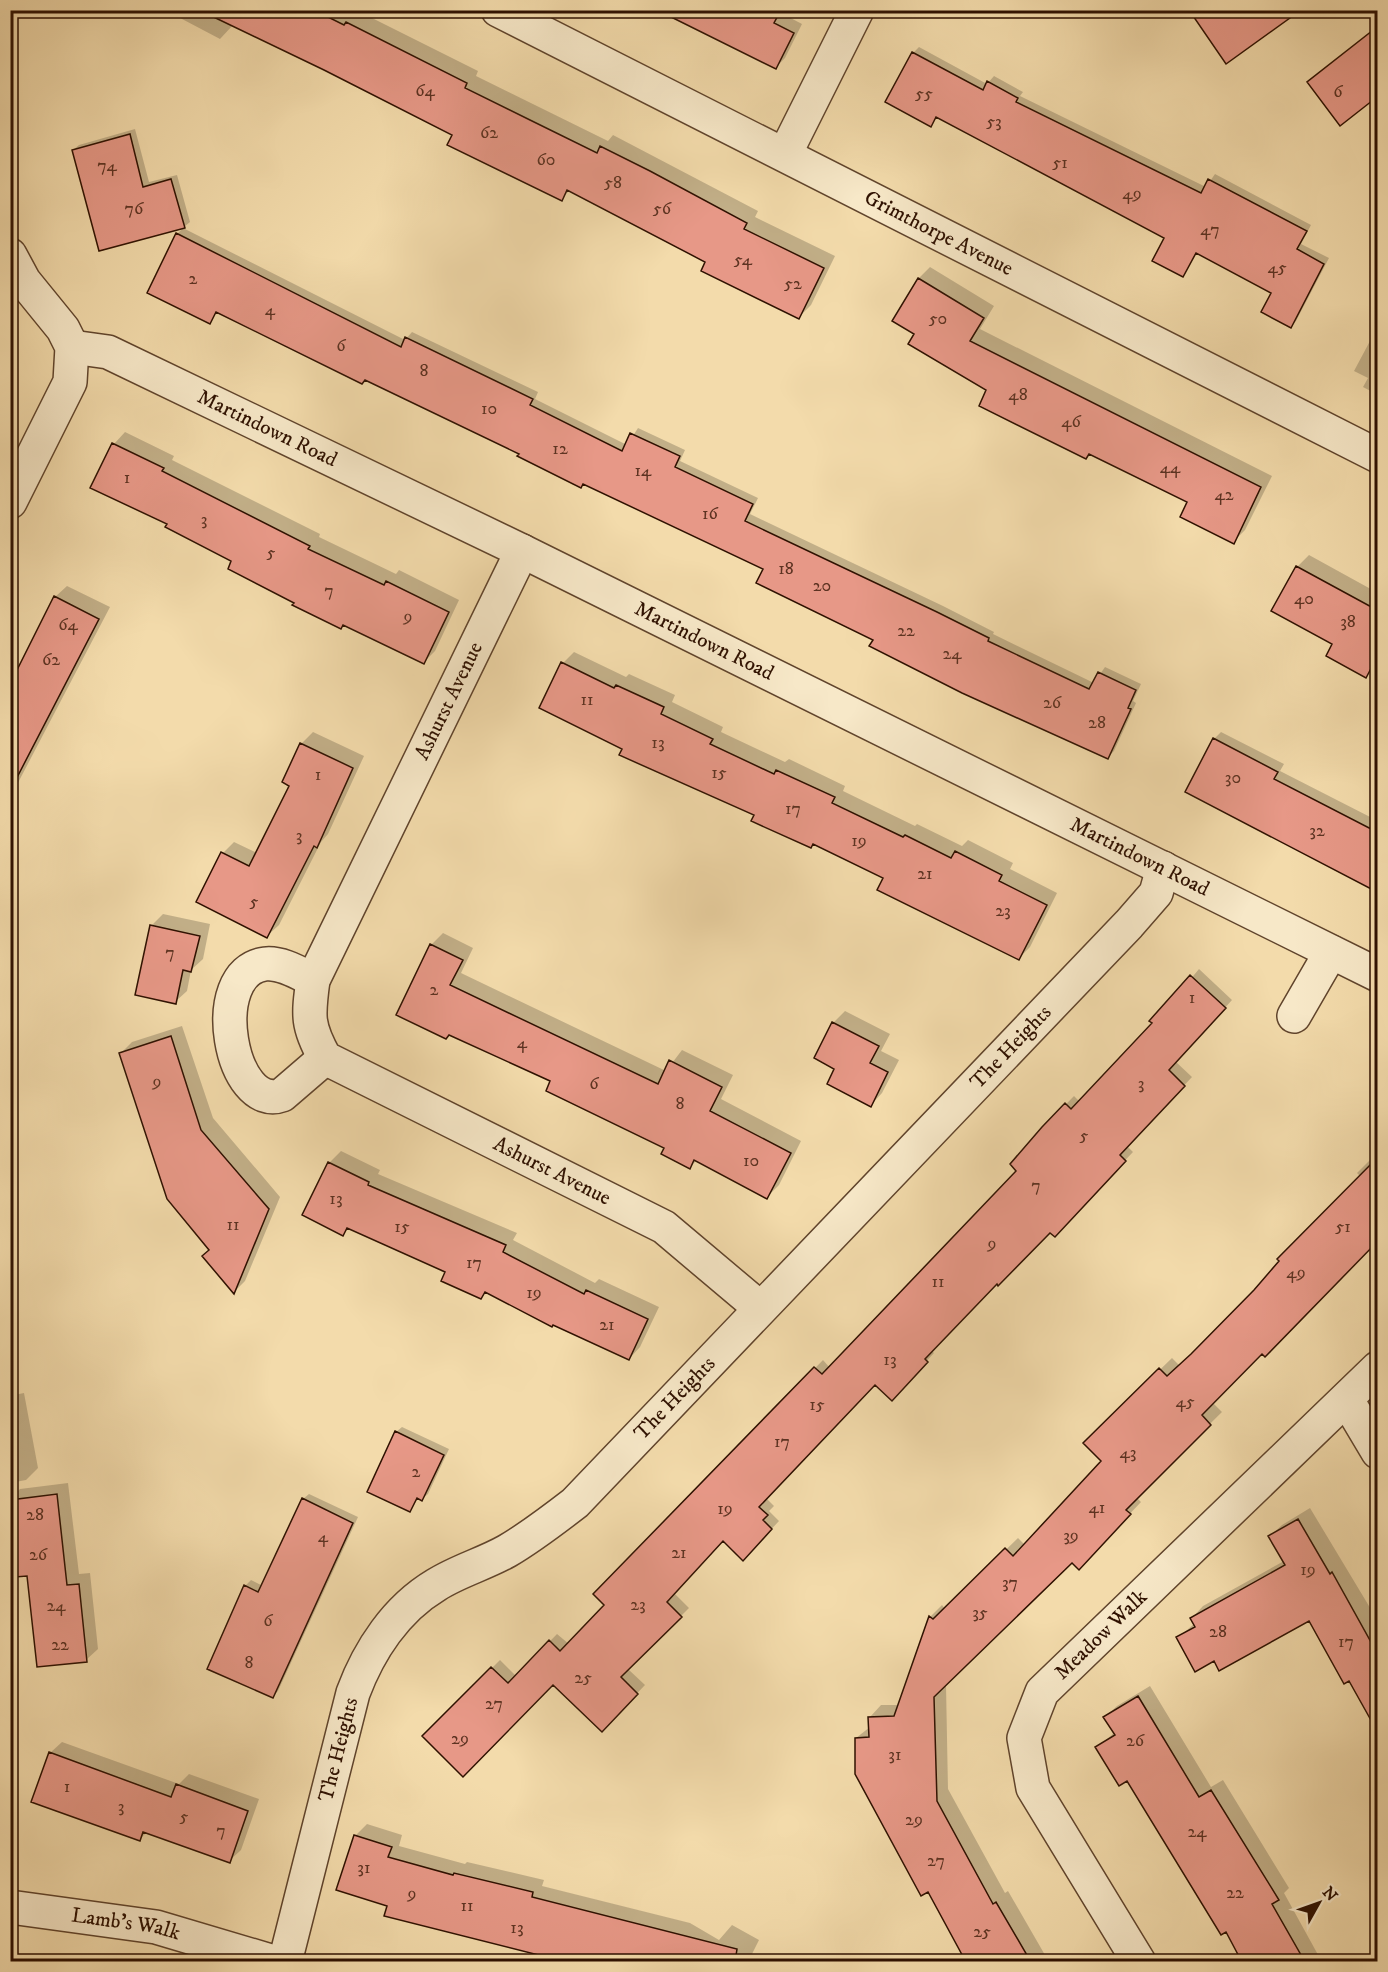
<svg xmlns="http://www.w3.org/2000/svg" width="1388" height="1972" viewBox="0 0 1388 1972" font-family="'IM FELL DW Pica',serif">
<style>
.shadow{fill:#0003}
.building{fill:#e79887;stroke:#2f1101;stroke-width:1.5}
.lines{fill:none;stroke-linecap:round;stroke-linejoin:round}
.minor-casing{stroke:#60442c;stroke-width:36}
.minor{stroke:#f7e8c8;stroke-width:33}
.labels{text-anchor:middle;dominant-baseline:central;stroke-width:4.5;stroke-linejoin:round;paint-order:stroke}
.number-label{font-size:18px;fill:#5d3322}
.street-label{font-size:21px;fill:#2f1101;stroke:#f7e8c8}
</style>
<rect width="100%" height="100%" fill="#f3dbab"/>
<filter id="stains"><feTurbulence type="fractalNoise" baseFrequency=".00333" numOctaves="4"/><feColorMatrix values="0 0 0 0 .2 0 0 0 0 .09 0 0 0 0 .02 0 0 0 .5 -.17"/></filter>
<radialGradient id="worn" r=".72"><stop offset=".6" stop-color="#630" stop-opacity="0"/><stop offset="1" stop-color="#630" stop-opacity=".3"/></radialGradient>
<path class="shadow" d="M165 10H349L356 14 358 11 478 71 476 76 608 141 613 135 758 211 755 217 835 256 811 305 799 317 707 261 570 190 561 199 454 134 233 25 220 39Z
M660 10H784L783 14 802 24 785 58 776 67Z
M1378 26V96L1340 124 1309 82Z
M919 47 987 84 994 76 1023 92 1020 96 1206 187 1215 174 1311 225 1301 244 1329 258 1296 321 1291 326 1273 292 1197 252 1183 275 1166 237 938 116 931 125 913 53Z
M135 129 149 182 177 175 190 222 184 227 73 150 79 145Z
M183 228 405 340 412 332 538 392 535 399 627 445 638 428 685 450 680 461 758 498 750 514 943 606 994 632 993 634 1094 683 1105 667 1141 684 1133 701 1136 703 1114 751 1108 757 875 639 765 568 366 379 218 311 209 322 177 234Z
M930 267 994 306 980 329 1272 476 1245 530 1233 542 1189 502 1090 453 1086 457 988 390 916 333 894 320 919 278Z
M1378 326V395L1363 387 1368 378 1354 371Z
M125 432 174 456 172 460 320 534 319 537 396 574 399 570 459 600 435 651 424 662 344 624 341 628 169 523 92 487 114 444Z
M1309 555 1378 593V664L1366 676 1334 643 1297 567Z
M67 586 110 607 10 798V690L55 597Z
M574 652 626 677 629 674 675 695 672 702 723 727 721 732 785 762 789 759 845 786 843 791 915 826 917 824 962 846 968 840 1013 863 1010 869 1057 893 1030 947 1018 959 885 877 815 843 811 847 756 814 624 748 563 663Z
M313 732 364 756 328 834 321 842 279 925 267 936 223 853 234 842 257 853 291 785 301 744Z
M1221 732 1284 764 1280 771 1378 821V891L1187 791 1214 739Z
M163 914 210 924 203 959 191 970 187 991 175 1002 151 926Z
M443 933 473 948 461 973 666 1071 682 1050 733 1075 721 1099 801 1141 779 1185 767 1197 697 1160 690 1167 666 1147 552 1080 450 1033 431 945Z
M1199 969 1232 1000 1176 1062 1192 1077 1127 1146 1133 1152 1055 1234 1050 1231 997 1282 931 1350 934 1353 892 1399 875 1383 766 1498 774 1506 769 1511 779 1521 751 1551 723 1540 674 1593 689 1608 628 1669 645 1685 602 1730 553 1683 424 1736 500 1660 516 1676 557 1634 569 1644 606 1605 595 1594 823 1360 830 1368 1019 1171 1043 1128 1074 1096 1080 1102 1154 1023Z
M845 1011 890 1034 881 1051 899 1060 882 1093 871 1105 836 1068 833 1023Z
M182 1026 213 1118 280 1197 245 1281 234 1292 211 1249 120 1054 132 1042Z
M341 1151 380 1170 378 1174 517 1233 513 1240 595 1283 599 1279 659 1307 640 1347 629 1359 487 1291 481 1298 447 1272 349 1228 343 1234 329 1163Z
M1378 1152V1240L1265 1355 1262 1352 1212 1402 1222 1412 1136 1497 1141 1502 1090 1556 1072 1561 946 1685 948 1789 1005 1893 1008 1891 1049 1962H969L856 1738 870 1727V1717L881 1705H899L931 1616 942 1605 945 1609 1018 1538 1025 1545 1104 1461 1085 1443 1172 1358 1179 1365 1202 1345 1361 1177 1357 1173Z
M10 1364 14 1395 24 1393 38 1468 26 1480 10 1483Z
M402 1427 449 1449 428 1494 422 1499 419 1497 410 1511 396 1432Z
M68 1483 79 1574 90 1573 98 1649 86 1660 28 1574 17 1576 10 1517V1499L20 1489Z
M309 1494 358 1517 278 1691 273 1696 245 1586 251 1580 263 1586 303 1499Z
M1310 1508 1378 1621V1728L1350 1679 1309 1619 1215 1659 1178 1638 1195 1623 1192 1618 1203 1606 1284 1561 1270 1536 1282 1525Z
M1150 1686 1211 1787 1223 1780 1289 1888 1284 1893 1322 1962H1243L1226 1930 1128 1779 1097 1748 1115 1732 1105 1717 1117 1706Z
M62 1742 179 1784 189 1774 259 1799 241 1850 229 1861 147 1832 139 1840 50 1753Z
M367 1824 402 1835 399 1846 465 1864 467 1862 544 1880 542 1886 690 1923 719 1940 732 1925 759 1940 750 1958 754 1962H557V1958L389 1905 355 1836Z"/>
<path class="building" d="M199 10H314L344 25 346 22 467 83 465 88 530 120 597 153 600 146 650 171 747 223 744 229 824 268 799 319 701 271 705 262 567 190 562 201 447 145 452 135 324 70Z
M657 10H781L774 23 794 33 776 69Z
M1189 10H1301L1226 64Z
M1377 27V97L1340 126 1307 82Z
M912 52 983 90 987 81 1018 98 1016 102 1201 193 1208 179 1307 231 1297 249 1324 264 1291 328 1261 312 1271 293 1196 253 1183 277 1152 261 1164 238 936 117 931 127 885 102Z
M130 134 143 187 171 179 185 228 99 251 72 150Z
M176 233 401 347 405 337 533 399 530 405 622 451 630 433 680 456 675 467 753 504 745 521 937 612 989 638 988 641 1089 689 1098 672 1136 690 1128 708 1131 709 1108 759 962 693 869 646 873 640 756 583 763 569 583 484 581 488 517 456 519 454 365 380 362 384 216 312 210 324 147 293Z
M918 278 984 318 970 341 1261 487 1234 544 1180 517 1187 502 1089 454 1086 459 979 406 986 390 908 344 914 334 892 321Z
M112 443 164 468 162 471 310 546 308 549 384 585 386 581 449 612 424 664 343 625 341 629 292 605 294 603 228 569 231 561 165 527 167 524 90 488Z
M1296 566 1377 610V657L1366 678 1326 656 1332 644 1271 611Z
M54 596 99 619 10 791V684Z
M561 662 614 688 616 685 664 707 661 714 713 739 710 744 774 774 776 770 835 797 832 803 903 837 905 835 951 858 955 851 1002 875 999 881 1047 905 1019 960 877 890 883 878 813 844 811 848 751 821 754 815 619 755 622 749 539 708Z
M1213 738 1278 772 1274 779 1377 832V892L1185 792Z
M300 743 353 768 317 848 314 846 267 938 196 902 221 852 249 866 289 786 282 782Z
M150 925 200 936 191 972 183 970 176 1004 135 995Z
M430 944 463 960 450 985 658 1084 669 1060 722 1087 710 1111 791 1153 767 1199 694 1160 690 1169 661 1154 664 1148 546 1091 550 1081 449 1035 446 1039 396 1015Z
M1190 975 1226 1008 1169 1070 1185 1086 1120 1155 1126 1161 1055 1237 1050 1233 998 1286 997 1284 925 1359 928 1362 892 1401 875 1385 759 1507 768 1515 763 1520 772 1529 743 1561 723 1541 667 1602 682 1617 621 1677 638 1694 602 1732 553 1685 463 1777 422 1736 491 1667 508 1683 549 1640 560 1651 604 1605 593 1594 814 1367 822 1374 1016 1171 1010 1164 1042 1127 1065 1103 1071 1109 1152 1023 1149 1021Z
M832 1022 879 1046 870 1063 888 1072 871 1107 827 1084 834 1069 814 1058Z
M171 1036 201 1130 269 1209 234 1294 202 1256 209 1250 167 1199 119 1053Z
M1377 1158V1242L1265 1357 1262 1354 1202 1415 1211 1425 1126 1510 1131 1514 1079 1570 1072 1563 934 1697 937 1801 993 1904 996 1902 1031 1962H966L928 1892 921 1896 855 1774V1738L869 1737 868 1717 894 1716 929 1616 933 1619 1005 1548 1013 1556 1101 1461 1083 1443 1159 1368 1167 1376 1191 1354 1254 1290 1279 1261 1277 1259Z
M328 1162 369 1182 368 1185 506 1245 503 1252 584 1294 586 1290 648 1319 629 1360 553 1325 552 1327 485 1292 481 1299 441 1281 445 1272 347 1228 343 1236 302 1215Z
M395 1431 444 1455 422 1501 417 1498 410 1512 367 1492Z
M57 1494 67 1585 79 1584 87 1662 37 1667 27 1576 15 1577 10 1500Z
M302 1498 353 1523 273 1698 207 1669 244 1585 258 1592Z
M1298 1519 1330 1574 1332 1572 1377 1653V1731L1349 1681 1344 1684 1309 1621 1219 1671 1214 1661 1195 1672 1176 1637 1195 1627 1190 1618 1285 1565 1268 1536Z
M1138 1696 1199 1797 1211 1790 1279 1900 1272 1904 1305 1962H1242L1226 1932 1221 1935 1127 1781 1119 1786 1095 1747 1115 1735 1103 1717Z
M49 1752 171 1797 176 1784 248 1811 230 1863 143 1832 140 1841 31 1802Z
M354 1835 392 1847 388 1857 453 1875 454 1873 533 1892 532 1897 737 1949 735 1962H566L384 1916 387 1906 336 1890Z"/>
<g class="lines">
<defs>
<g id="minor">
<path id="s1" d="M498 10 1378 456"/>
<path d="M785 154 857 10"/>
<path d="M10 255 24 281 63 329 72 347 70 382 10 502"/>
<path id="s2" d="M72 347 108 352 522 551 1378 975"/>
<path id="s3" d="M522 551 313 980C308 1016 307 1026 325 1058L664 1227 760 1308"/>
<path d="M313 980C299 973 281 962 265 964 204 972 231 1114 282 1095L325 1058"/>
<path d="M1294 1016 1331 952"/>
<path d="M1347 1400 1378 1452"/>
<path id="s4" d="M10 1907 156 1927 274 1962"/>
<path id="s5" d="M285 1962 353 1693C369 1650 396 1609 436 1585 458 1571 484 1564 507 1551 531 1537 553 1520 575 1503L1129 924 1156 893 1163 868"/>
<path id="s6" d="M1139 1962 1033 1788 1024 1738 1042 1692 1378 1368"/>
</g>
</defs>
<use href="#minor" class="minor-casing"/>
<use href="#minor" class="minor"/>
</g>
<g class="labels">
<g class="number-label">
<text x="425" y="91">64</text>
<text x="1338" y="92">6</text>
<text x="924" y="94">55</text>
<text x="994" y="122">53</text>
<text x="489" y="133">62</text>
<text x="546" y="160">60</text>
<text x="1060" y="163">51</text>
<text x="107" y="166">74</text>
<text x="613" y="183">58</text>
<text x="1132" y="194">49</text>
<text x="134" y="209">76</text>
<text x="662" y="209">56</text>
<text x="1210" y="230">47</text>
<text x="743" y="260">54</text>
<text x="1277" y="268">45</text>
<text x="193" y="279">2</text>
<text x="793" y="284">52</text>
<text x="270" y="310">4</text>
<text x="938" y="319">50</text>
<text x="341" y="346">6</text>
<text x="424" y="371">8</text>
<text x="1018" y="395">48</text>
<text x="489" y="409">10</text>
<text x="1071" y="422">46</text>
<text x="560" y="449">12</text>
<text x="1170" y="468">44</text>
<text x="643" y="471">14</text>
<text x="127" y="478">1</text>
<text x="1224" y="495">42</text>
<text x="710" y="514">16</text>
<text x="204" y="520">3</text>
<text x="271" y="553">5</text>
<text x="786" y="569">18</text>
<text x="822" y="586">20</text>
<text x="329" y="591">7</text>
<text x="1304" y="599">40</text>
<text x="408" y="617">9</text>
<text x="1348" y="622">38</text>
<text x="68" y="625">64</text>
<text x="906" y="631">22</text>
<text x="952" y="654">24</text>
<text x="51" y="660">62</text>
<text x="587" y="700">11</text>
<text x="1052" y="703">26</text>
<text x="1097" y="723">28</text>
<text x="658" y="743">13</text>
<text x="719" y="773">15</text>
<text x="318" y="775">1</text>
<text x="1233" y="778">30</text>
<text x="793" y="809">17</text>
<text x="1317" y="831">32</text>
<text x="299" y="836">3</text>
<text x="859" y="841">19</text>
<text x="925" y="874">21</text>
<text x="254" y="902">5</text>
<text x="1003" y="911">23</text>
<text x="170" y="953">7</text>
<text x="434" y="990">2</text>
<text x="1192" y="998">1</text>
<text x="522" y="1043">4</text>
<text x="157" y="1082">9</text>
<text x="594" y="1084">6</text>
<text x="1141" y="1084">3</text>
<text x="680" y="1104">8</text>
<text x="1084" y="1136">5</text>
<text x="751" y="1161">10</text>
<text x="1036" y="1186">7</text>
<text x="336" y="1199">13</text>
<text x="233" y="1225">11</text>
<text x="402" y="1227">15</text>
<text x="1343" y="1227">51</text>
<text x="992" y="1244">9</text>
<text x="474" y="1263">17</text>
<text x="1296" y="1273">49</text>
<text x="938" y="1282">11</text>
<text x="534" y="1293">19</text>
<text x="607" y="1325">21</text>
<text x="890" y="1360">13</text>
<text x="1185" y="1402">45</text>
<text x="817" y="1405">15</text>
<text x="782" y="1442">17</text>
<text x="1128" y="1453">43</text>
<text x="416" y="1472">2</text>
<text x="1097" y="1508">41</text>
<text x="725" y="1509">19</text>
<text x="35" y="1515">28</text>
<text x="1071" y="1536">39</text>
<text x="323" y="1537">4</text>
<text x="679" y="1553">21</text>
<text x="38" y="1555">26</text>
<text x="1308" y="1570">19</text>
<text x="1010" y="1583">37</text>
<text x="638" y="1605">23</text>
<text x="56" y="1606">24</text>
<text x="980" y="1613">35</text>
<text x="268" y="1621">6</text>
<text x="1218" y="1632">28</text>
<text x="1346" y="1642">17</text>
<text x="60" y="1645">22</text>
<text x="249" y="1663">8</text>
<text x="583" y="1678">25</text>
<text x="494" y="1704">27</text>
<text x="460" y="1739">29</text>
<text x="1135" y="1741">26</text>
<text x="895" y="1755">31</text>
<text x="67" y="1787">1</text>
<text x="121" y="1807">3</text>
<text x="184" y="1817">5</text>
<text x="914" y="1820">29</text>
<text x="221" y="1831">7</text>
<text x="1197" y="1832">24</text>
<text x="936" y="1861">27</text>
<text x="364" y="1868">31</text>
<text x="1235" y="1893">22</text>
<text x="412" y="1894">9</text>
<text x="467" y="1906">11</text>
<text x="517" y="1928">13</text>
<text x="982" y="1932">25</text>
</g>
<g class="street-label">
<text stroke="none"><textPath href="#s1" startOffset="494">Grimthorpe Avenue</textPath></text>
<text stroke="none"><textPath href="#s2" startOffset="213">Martindown Road</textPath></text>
<text stroke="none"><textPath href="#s2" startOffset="699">Martindown Road</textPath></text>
<text transform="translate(449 701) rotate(-64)">Ashurst Avenue</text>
<text stroke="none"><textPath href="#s2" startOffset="1185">Martindown Road</textPath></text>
<text stroke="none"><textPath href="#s5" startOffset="1209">The Heights</textPath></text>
<text stroke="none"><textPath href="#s3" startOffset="812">Ashurst Avenue</textPath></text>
<text stroke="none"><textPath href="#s5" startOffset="723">The Heights</textPath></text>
<text stroke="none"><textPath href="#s6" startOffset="386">Meadow Walk</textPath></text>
<text stroke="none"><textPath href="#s5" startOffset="219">The Heights</textPath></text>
<text stroke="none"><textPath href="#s4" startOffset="117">Lamb's Walk</textPath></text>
</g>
</g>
<rect width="1388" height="1972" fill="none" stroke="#f3dbab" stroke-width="36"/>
<rect x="12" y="12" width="1364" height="1948" fill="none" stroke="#2f1101" stroke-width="3"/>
<rect x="18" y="18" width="1352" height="1936" fill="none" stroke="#2f1101" stroke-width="1.5"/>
<g transform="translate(1319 1903) rotate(50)" stroke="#f7e8c8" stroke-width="4.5" paint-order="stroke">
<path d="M0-4.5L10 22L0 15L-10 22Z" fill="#2f1101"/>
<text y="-9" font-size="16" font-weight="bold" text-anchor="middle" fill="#2f1101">N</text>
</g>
<rect width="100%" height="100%" filter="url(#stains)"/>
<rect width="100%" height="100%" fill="url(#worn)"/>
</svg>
